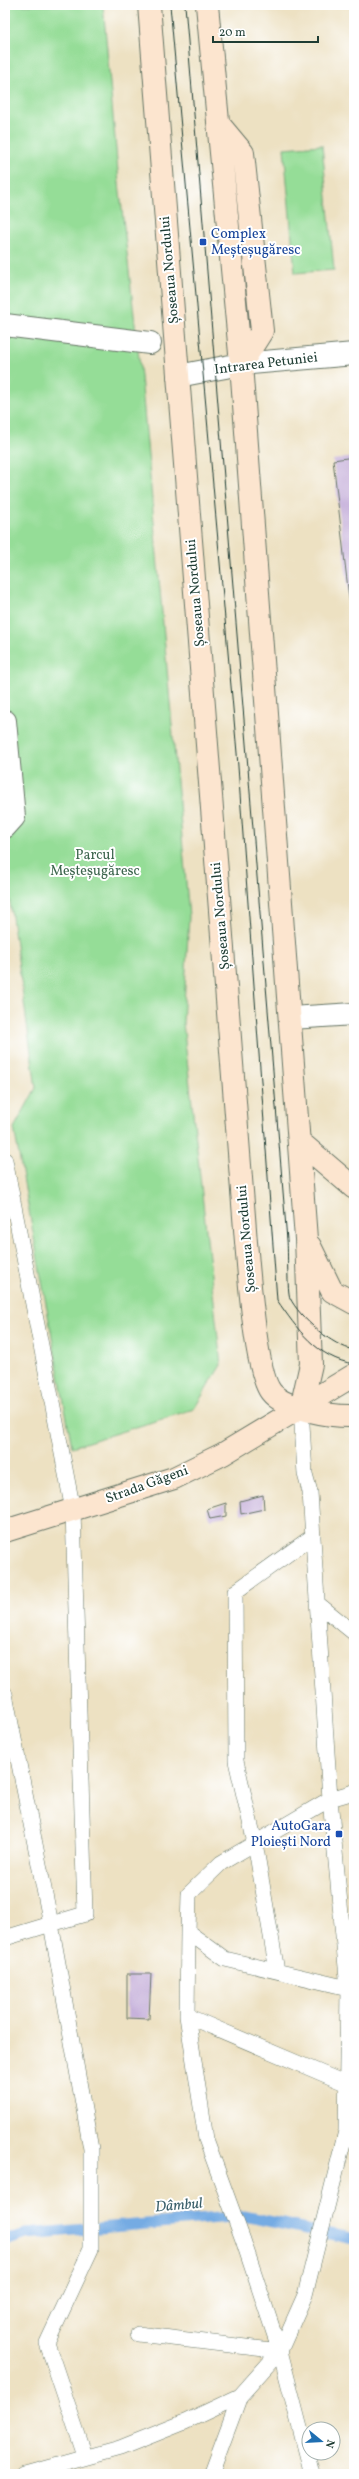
<svg xmlns="http://www.w3.org/2000/svg" width="359" height="2479" viewBox="0 0 359 2479" font-family="Vollkorn,serif">
<style>
.green{fill:#95dd97;stroke:#5a8d66}
.lines{fill:none;stroke-linecap:round;stroke-linejoin:round}
.stream{stroke:#75abe3;stroke-width:11}
.building{fill:#c7b2db}
.service-casing{stroke:#677666;stroke-width:16}
.pedestrian-casing{stroke:#677666;stroke-width:24}
.minor-casing{stroke:#677666;stroke-width:24}
.secondary-casing{stroke:#677666;stroke-width:24}
.service{stroke:#fff;stroke-width:15}
.pedestrian{stroke:#fff;stroke-width:22}
.minor{stroke:#fff;stroke-width:22}
.secondary{stroke:#fce5cf;stroke-width:22}
.tram{stroke:#1f3d34;stroke-width:1}
.transit-dot{fill:#1a4fb4;stroke:#fff;stroke-width:1.5}
.labels{text-anchor:middle;dominant-baseline:central;stroke-width:4;stroke-linejoin:round;paint-order:stroke}
.transit-label{font-size:14px;fill:#164399;stroke:#fff;text-anchor:start}
.street-label{font-size:14px;fill:#1f3d34;stroke:#fff}
.park-label{font-size:14px;fill:#3c654d;stroke:#fff}
.water-label{font-size:15px;font-style:italic;fill:#395e69;stroke:#fff}
</style>
<rect width="100%" height="100%" fill="#fff"/>
<filter id="ink" filterUnits="userSpaceOnUse"><feTurbulence type="fractalNoise" baseFrequency=".025" numOctaves="2"/><feDisplacementMap in="SourceGraphic" scale="8" xChannelSelector="R" yChannelSelector="G"/><feConvolveMatrix kernelMatrix="1 2 1 2 8 2 1 2 1" color-interpolation-filters="sRGB"/></filter>
<filter id="wash" filterUnits="userSpaceOnUse"><feTurbulence type="fractalNoise" baseFrequency=".012" numOctaves="4" result="noise"/><feDisplacementMap in="SourceGraphic" scale="16" xChannelSelector="R" yChannelSelector="G"/><feGaussianBlur stdDeviation="0.9" result="paint"/><feColorMatrix in="noise" values="0 0 0 0 0 0 0 0 0 0 0 0 0 0 0 0 0 1.4 0 .05"/><feComposite in="paint" operator="in"/></filter>
<g filter="url(#wash)">
<rect width="100%" height="100%" fill="#ede1c2"/>
<path class="green" d="M5 5H103L119 183 141 376 189 916 183 1023 221 1365 194 1409 72 1447 14 1128 36 1088 5 867Z
M322 145 334 270 295 273 284 148Z"/>
<g class="lines">
<path class="stream" d="M5 2241 26 2234 244 2216 354 2239"/>
</g>
<g id="blocks">
<path class="building" d="M354 457V632H353L333 460Z
M263 1495 264 1509 241 1514 240 1501Z
M226 1503V1516L210 1519 207 1509Z
M127 1974H151L149 2019 127 2018Z"/>
</g>
</g>
<g filter="url(#ink)">
<use href="#blocks" fill-opacity="0" stroke="#677666" stroke-width="1"/>
<g class="lines">
<defs>
<path id="service" d="M5 1160 73 1510 85 1914 51 1924 91 2149V2249L47 2343 85 2456
M317 1603 354 1633
M5 1694 51 1924 5 1938
M354 1792 330 1799 221 1863 189 1894 188 1932 225 1959 348 1988 354 1987
M188 1932 187 2016 206 2139 243 2240 280 2351 312 2474
M277 1971 255 1843 236 1761 235 1592 313 1536
M187 2016 347 2084
M138 2334 280 2351
M26 2474 120 2448 185 2422 240 2396 280 2351 305 2295 346 2131 348 1988 330 1799 310 1492 305 1474 301 1408
M211 2474 240 2396"/>
<path id="pedestrian" d="M5 325 150 343
M5 721 14 817 5 827"/>
<path id="minor" d="M178 376 241 364 354 354
M291 1018 354 1014"/>
<path id="secondary" d="M149 5 246 1242C249 1272 255 1372 271 1392 284 1409 333 1417 354 1416
M207 5 241 364 306 1239 311 1364 301 1408
M218 123 243 153 262 331 241 364
M299 1141 354 1188
M310 1246 332 1291 354 1303
M5 1531 174 1478 223 1454 354 1375"/>
</defs>
<use href="#service" class="service-casing"/>
<use href="#pedestrian" class="pedestrian-casing"/>
<use href="#minor" class="minor-casing"/>
<use href="#secondary" class="secondary-casing"/>
<use href="#service" class="service"/>
<use href="#pedestrian" class="pedestrian"/>
<use href="#minor" class="minor"/>
<use href="#secondary" class="secondary"/>
<path class="tram" d="M170 5 237 753 277 1300C297 1329 317 1358 354 1364
M185 5 287 1240C288 1251 287 1291 290 1298 300 1318 332 1346 354 1350"/>
</g>
</g>
<g class="transit-dot">
<rect x="199" y="238" width="8" height="8" rx="2"/>
<rect x="335" y="1830" width="8" height="8" rx="2"/>
</g>
<g class="labels">
<g class="transit-label">
<text x="211" y="234">Complex<tspan x="211" dy="16">Meșteșugăresc</tspan></text>
<text x="331" y="1826" text-anchor="end">AutoGara<tspan x="331" dy="16">Ploiești Nord</tspan></text>
</g>
<g class="street-label">
<text transform="translate(170 270) rotate(-95)">Șoseaua Nordului</text>
<text transform="translate(266 364) rotate(-7)">Intrarea Petuniei</text>
<text transform="translate(196 593) rotate(-95)">Șoseaua Nordului</text>
<text transform="translate(221 916) rotate(-95)">Șoseaua Nordului</text>
<text transform="translate(247 1239) rotate(-95)">Șoseaua Nordului</text>
<text transform="translate(147 1485) rotate(-20)">Strada Găgeni</text>
</g>
<g class="park-label">
<text x="95" y="855">Parcul<tspan x="95" dy="16">Meșteșugăresc</tspan></text>
</g>
<g class="water-label">
<text transform="translate(179 2206) rotate(-5)">Dâmbul</text>
</g>
</g>
<rect width="359" height="2479" fill="none" stroke="#fff" stroke-width="20"/>
<g transform="translate(321 2441) rotate(108)"><circle r="19" fill="#ffffff" stroke="#a5b1ae"/>
<path d="M0-3L7 15L0 10L-7 15Z" fill="#1f6fb2"/>
<text y="-6" font-size="11" font-weight="bold" text-anchor="middle" fill="#1f3d34">N</text>
</g>
<path d="M213 36v6h105v-6" fill="none" stroke="#1f3d34" stroke-width="2"/>
<text x="219" y="36" font-size="12" fill="#1f3d34" stroke="#ffffff" stroke-width="3" paint-order="stroke">20 m</text>
</svg>
